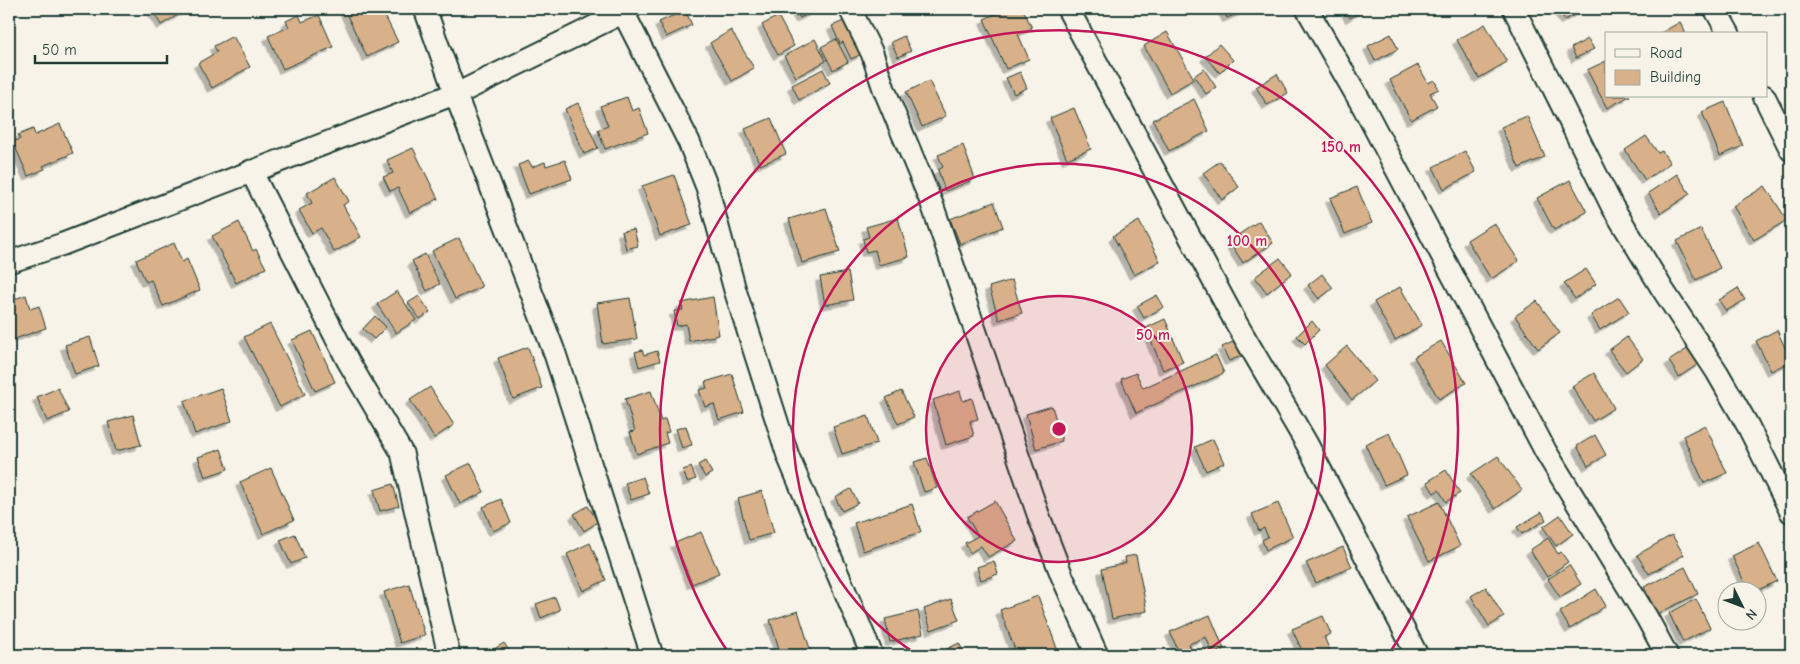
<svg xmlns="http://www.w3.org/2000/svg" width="1800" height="664" viewBox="0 0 1800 664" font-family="'Comic Neue',sans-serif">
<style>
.building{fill:#d8b089;stroke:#1f3d34;filter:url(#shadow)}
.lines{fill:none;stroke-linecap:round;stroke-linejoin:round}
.street-casing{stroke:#1f3d34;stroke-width:25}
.street{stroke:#f7f3e8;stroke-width:21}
.ring{fill:none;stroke:#c2185b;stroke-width:2.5}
.centre{fill:#c2185b;stroke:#f7f3e8;stroke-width:2.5}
.ring-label{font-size:15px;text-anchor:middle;font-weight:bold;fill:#c2185b;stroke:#f7f3e8;stroke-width:4;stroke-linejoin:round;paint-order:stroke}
</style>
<defs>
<filter id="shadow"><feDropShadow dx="-4.5" dy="4.5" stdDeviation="0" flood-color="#0004"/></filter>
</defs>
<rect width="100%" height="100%" fill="#f7f3e8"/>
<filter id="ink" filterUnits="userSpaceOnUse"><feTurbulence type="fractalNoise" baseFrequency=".02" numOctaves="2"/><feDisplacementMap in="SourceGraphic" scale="10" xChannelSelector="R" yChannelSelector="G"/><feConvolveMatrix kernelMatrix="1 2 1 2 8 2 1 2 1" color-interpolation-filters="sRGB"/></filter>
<g filter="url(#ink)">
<path class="building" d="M152 9H188L161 25Z
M344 9H384L382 10 398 42 367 57Z
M795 9H818L800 18Z
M1006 9H1023L1032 28 1018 34 1029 59 1006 69 984 19Z
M1223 9H1248L1227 18Z
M1345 9H1366L1350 18Z
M1558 9H1584L1565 20Z
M685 10 692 25 666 37 659 22Z
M299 15 302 22 319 15 333 47 283 69 268 36 289 27 286 21Z
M778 16 794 46 778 55 762 25Z
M846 20 862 54 851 59 843 42 840 44 832 26Z
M1680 22 1686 34H1659Z
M1485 24 1507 62 1479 78 1457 40Z
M731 30 754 68 732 81 710 43Z
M1167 32 1194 79 1170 93 1144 46Z
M1391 34 1398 49 1375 61 1368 46Z
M233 36 250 67 212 88 198 63 217 52 214 46Z
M904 36 911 51 898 57 891 42Z
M815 39 826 61 796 77 784 56Z
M836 39 848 62 833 70 821 47Z
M1588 39 1594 49 1576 58 1571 48Z
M1219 44 1233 60 1220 73 1205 57Z
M1606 61V96H1630L1607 108 1587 70Z
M1418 65 1428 83 1434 80 1439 89 1430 93 1437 106 1411 120 1390 80Z
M823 69 830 83 799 100 792 85Z
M1204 69 1216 87 1206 94 1194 76Z
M1020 72 1027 88 1014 94 1006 78Z
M1277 74 1288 93 1267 105 1256 87Z
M929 81 946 116 922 127 906 92Z
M627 97 632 111 639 108 648 133 605 149 598 130 608 126 600 106Z
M1194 99 1209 131 1169 151 1153 120Z
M1725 102 1743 146 1720 156 1702 112Z
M578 103 598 148 584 154 565 109Z
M1074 108 1091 149 1067 159 1050 118Z
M1527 116 1545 157 1519 168 1501 127Z
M771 118 786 154 760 165 745 129Z
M60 124 73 153 43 166 45 169 28 176 13 142 20 139 18 135 33 129 35 135Z
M1646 136 1658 153 1662 151 1670 163 1645 180 1625 150Z
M963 145 975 179 945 191 938 170 943 167 938 155Z
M413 148 438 199 410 213 398 188 390 191 383 177 393 173 387 160Z
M1465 151 1476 172 1444 189 1433 167Z
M565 160 572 179 529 194 518 165 529 161 532 167 545 162 546 166Z
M1220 161 1239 187 1222 200 1203 173Z
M1677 174 1690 194 1661 213 1648 193Z
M674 175 692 225 660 236 642 186Z
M335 177 349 201 343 205 361 237 334 252 321 228 312 233 299 210 312 203 307 193Z
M1570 180 1587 212 1554 230 1537 198Z
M1765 186 1787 220 1754 240 1733 206Z
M1357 187 1372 223 1345 234 1330 198Z
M994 202 1003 227 960 244 950 219Z
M826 208 840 252 802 263 789 219Z
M898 218 909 257 879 265 875 250 866 252 863 239 869 237 866 227Z
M1139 221 1160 261 1134 275 1113 236Z
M1259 221 1273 243 1243 263 1229 241Z
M239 222 253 251 256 249 266 268 236 283 212 236Z
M1494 223 1519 261 1491 279 1467 240Z
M634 229 638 246 626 249 622 231Z
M1701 229 1720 268 1696 280 1677 241Z
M459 238 482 287 455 299 432 251Z
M174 243 182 262 187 259 200 290 163 306 151 280 146 282 136 260Z
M425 254 440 284 427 291 412 261Z
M1280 258 1292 273 1267 293 1255 277Z
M1586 269 1596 284 1575 299 1564 283Z
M848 272 853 300 825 305 820 277Z
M1322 274 1333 288 1319 299 1308 285Z
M1012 280 1022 313 999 320 989 287Z
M1400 287 1422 325 1395 340 1374 302Z
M1738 288 1745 300 1726 311 1719 300Z
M397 291 416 320 396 333 377 304Z
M26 295 30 309 39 306 46 328 9 341V314L11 313 9 301Z
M1157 295 1164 307 1144 318 1137 306Z
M419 296 430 312 420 319 408 303Z
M713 297 719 335 689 341 686 324 677 326 674 311 683 310 681 303Z
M1619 297 1629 312 1600 330 1591 315Z
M630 298 637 339 603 344 597 303Z
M1537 301 1560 333 1538 349 1515 316Z
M375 316 386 327 374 339 363 329Z
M1165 319 1183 362 1163 370 1146 328Z
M1312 321 1319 330 1305 344 1297 336Z
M270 324 305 394 280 407 244 337Z
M1777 330 1791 361 1771 371 1756 341Z
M312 331 335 382 315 391 292 340Z
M90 337 99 366 75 374 65 345Z
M1627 337 1643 359 1626 372 1609 350Z
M1237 340 1244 355 1229 361 1222 347Z
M1441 341 1466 383 1439 399 1414 357Z
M1347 346 1375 381 1352 400 1325 365Z
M528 347 542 388 513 399 498 358Z
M1690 347 1700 363 1679 377 1669 361Z
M642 350 644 355 657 351 660 361 639 367 635 352Z
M1216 355 1224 373 1136 413 1121 379 1136 373 1143 388Z
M1594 373 1614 408 1593 421 1572 386Z
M732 374 744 412 719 420 714 404 705 407 699 390 707 388 705 382Z
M430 387 454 425 434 438 410 400Z
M58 388 69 412 47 421 37 397Z
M221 388 232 421 195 434 184 401Z
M651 391 661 421 665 419 669 432 665 433 668 443 637 454 630 432 635 431 625 399Z
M901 391 914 417 898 424 886 398Z
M960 391 963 401 972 398 978 419 970 421 974 436 946 445 933 400Z
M1052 406 1062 441 1036 449 1026 414Z
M133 415 141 445 116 451 108 422Z
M868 416 877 443 842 454 833 427Z
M1705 425 1727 473 1704 483 1683 436Z
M686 426 692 445 682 448 676 429Z
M1389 433 1407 475 1384 485 1365 444Z
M1595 435 1606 455 1588 466 1577 446Z
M1213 439 1224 463 1206 471 1195 447Z
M221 449 228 469 205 477 198 457Z
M1498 456 1522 490 1495 509 1471 474Z
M927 458 937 488 924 492 914 462Z
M705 461 712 473 705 477 698 465Z
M471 463 484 492 460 504 446 475Z
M691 467 696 479 687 482 683 470Z
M271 468 294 520 263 534 240 482Z
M1446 470 1460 493 1446 502 1439 490 1434 493 1427 482Z
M643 477 649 494 631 500 625 483Z
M393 484 399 506 380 511 374 490Z
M851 489 858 503 842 511 835 497Z
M762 491 774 533 749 540 738 498Z
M501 499 511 523 493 531 483 507Z
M995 501 1017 541 988 557 981 546 970 553 965 543 978 536 967 517Z
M1439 502 1460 546 1429 561 1407 517Z
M1278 503 1293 537 1266 550 1262 540 1268 537 1264 528 1259 531 1252 514Z
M912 504 921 532 863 551 854 523Z
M588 506 598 522 584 531 574 514Z
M1542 512 1546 520 1522 534 1517 527Z
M1560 515 1573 534 1556 546 1543 527Z
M701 532 719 573 692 584 675 543Z
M295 534 305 558 291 564 280 540Z
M1672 535 1684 555 1649 574 1637 555Z
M1548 538 1558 554 1561 552 1568 562 1547 577 1530 550Z
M590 543 606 580 583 591 567 554Z
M1759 543 1777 581 1754 592H1749L1732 556Z
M1343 547 1352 567 1316 583 1306 563Z
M1136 555 1147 611 1112 619 1102 569 1126 563 1125 557Z
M994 561 998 574 981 580 977 567Z
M1569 565 1581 584 1560 597 1548 579Z
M1685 567 1698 594 1657 614 1644 587Z
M409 584 425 635 400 643 384 592Z
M1486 587 1504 617 1489 626 1471 596Z
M1596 589 1606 606 1570 629 1560 612Z
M1038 596 1059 654 1017 655 1000 610Z
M555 597 560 610 541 618 536 604Z
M951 599 959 620 931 630 924 609Z
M1696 599 1710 628 1683 642 1669 613Z
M798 611 812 655H781L770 620Z
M918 611 923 634 890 642 885 619Z
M1210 615 1224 649 1213 654 1206 637 1189 644 1194 655H1180L1170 632Z
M1323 616 1331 634 1324 637 1332 655H1304L1292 629Z
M504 643 510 652 505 655H487L486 654Z
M959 643 965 655H938L937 654Z
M608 648 611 655H595L594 652Z"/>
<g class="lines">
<defs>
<path id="street" d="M425 9 455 93 555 354 652 655
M850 9 872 53 884 89 932 204 1038 514 1062 576 1097 655
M1068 9 1235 321 1307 444 1417 655
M1307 9 1364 108 1546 452 1647 618 1667 655
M1514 9 1612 206 1663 290 1717 372 1748 426 1791 512
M1715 9 1729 34
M623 12 689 142 707 187 735 290 788 456 872 655
M1764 96 1791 150
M251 171 348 361 402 453 449 655
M9 262 63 244 467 89 630 9"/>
</defs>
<use href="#street" class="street-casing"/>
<use href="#street" class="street"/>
</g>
</g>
<circle cx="1059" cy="429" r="133" fill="#c2185b" fill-opacity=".12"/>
<g class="ring">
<circle cx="1059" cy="429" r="133"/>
<path d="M918 655A266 266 0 1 1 1200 655"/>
<path d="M730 655A399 399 0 1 1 1388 655"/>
</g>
<circle cx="1059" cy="429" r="8" class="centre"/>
<g class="ring-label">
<text x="1341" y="152">150 m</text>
<text x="1247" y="246">100 m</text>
<text x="1153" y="340">50 m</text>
</g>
<rect width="1800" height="664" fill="none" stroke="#f7f3e8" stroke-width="30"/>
<rect x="15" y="15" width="1770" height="634" fill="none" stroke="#1f3d34" stroke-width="2" filter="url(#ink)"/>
<rect x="1605" y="32" width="162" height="65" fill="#f7f3e8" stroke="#a1aaa0"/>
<rect x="1615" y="49" width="25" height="8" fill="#f7f3e8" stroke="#a1aaa0"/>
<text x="1650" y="58" font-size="15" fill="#1f3d34">Road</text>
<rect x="1615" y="70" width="25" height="15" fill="#d8b089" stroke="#a1aaa0"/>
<text x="1650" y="82" font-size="15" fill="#1f3d34">Building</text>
<g transform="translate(1742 606) rotate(132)"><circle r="24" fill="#f7f3e8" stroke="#a1aaa0"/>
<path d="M0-4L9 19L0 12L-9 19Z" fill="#1f3d34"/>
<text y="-8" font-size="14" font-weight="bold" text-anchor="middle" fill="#1f3d34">N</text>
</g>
<path d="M35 55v8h132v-8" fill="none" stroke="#1f3d34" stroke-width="2.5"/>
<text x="42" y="55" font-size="15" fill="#1f3d34" stroke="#f7f3e8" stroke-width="4" paint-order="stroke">50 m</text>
</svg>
